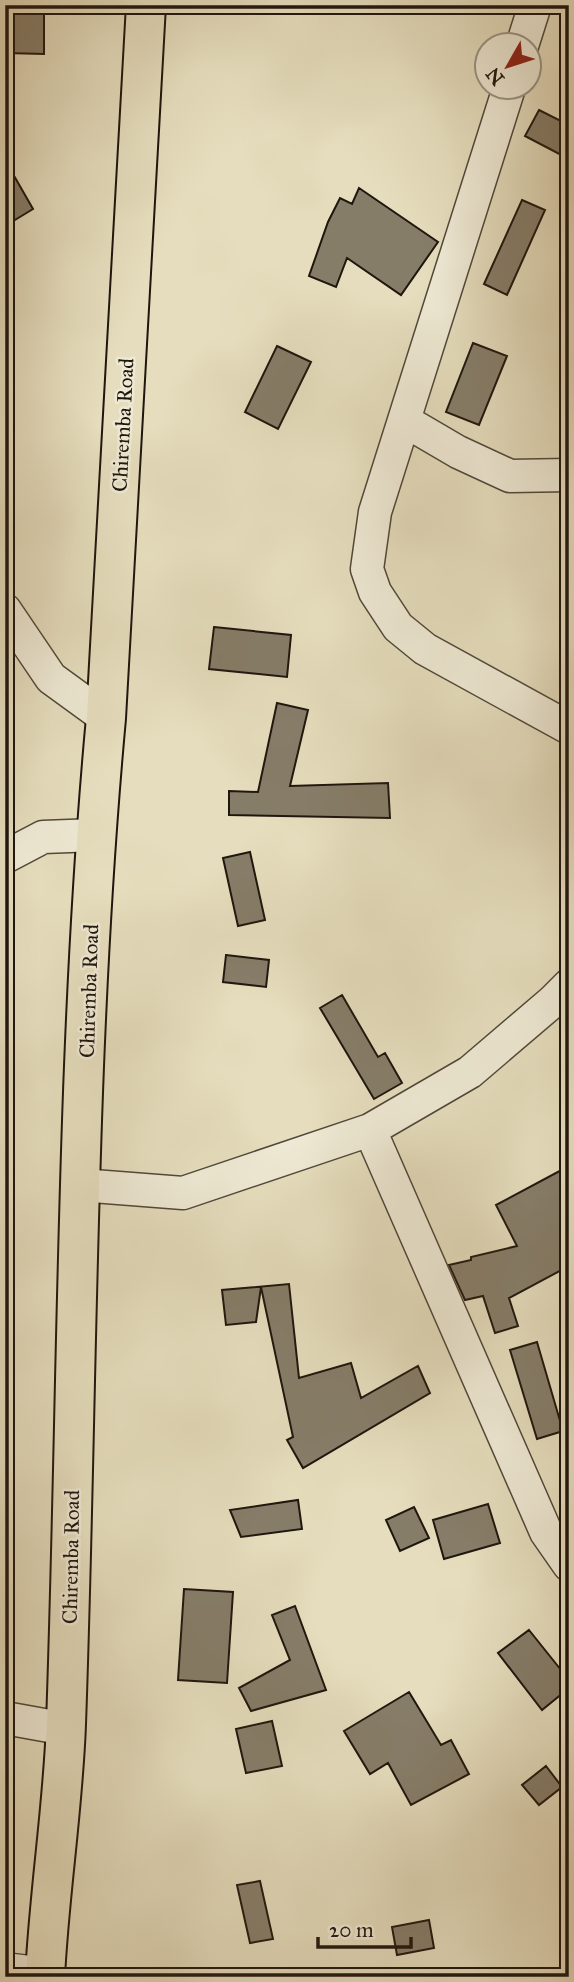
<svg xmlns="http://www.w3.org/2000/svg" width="574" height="1982" viewBox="0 0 574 1982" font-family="'IM FELL Great Primer',serif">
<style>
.building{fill:#867d69;stroke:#1f160e;stroke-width:2}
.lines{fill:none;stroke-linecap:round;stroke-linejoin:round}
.minor-casing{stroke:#50483a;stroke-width:35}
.major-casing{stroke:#1f160e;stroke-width:42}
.minor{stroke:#eee9d4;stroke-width:32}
.major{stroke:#e5ddbd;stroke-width:38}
.labels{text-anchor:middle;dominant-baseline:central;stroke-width:5;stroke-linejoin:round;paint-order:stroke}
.street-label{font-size:21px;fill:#1f160e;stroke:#eee9d4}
</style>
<rect width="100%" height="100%" fill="#e5ddbd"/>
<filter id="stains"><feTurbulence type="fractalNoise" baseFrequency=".00286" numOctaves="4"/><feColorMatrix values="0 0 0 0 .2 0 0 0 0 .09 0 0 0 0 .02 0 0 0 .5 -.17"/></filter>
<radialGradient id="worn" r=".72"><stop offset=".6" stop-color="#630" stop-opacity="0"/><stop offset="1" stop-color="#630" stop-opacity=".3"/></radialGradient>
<path class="building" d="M5 5H44V54L5 53Z
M539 110 569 125V159L525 136Z
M5 160 33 209 5 226Z
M359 188 438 242 401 295 347 258 336 287 309 276 328 222 340 198 352 204Z
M522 200 545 210 507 295 484 284Z
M473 343 507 356 479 425 446 412Z
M277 346 311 362 278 429 245 412Z
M214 627 291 635 287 677 209 669Z
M277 703 308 710 290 786 388 783 390 818 229 815V791L258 792Z
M250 852 265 920 238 926 223 858Z
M226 955 269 960 266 987 223 982Z
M342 995 378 1057 385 1053 402 1083 374 1099 320 1008Z
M569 1166V1266L509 1298 518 1326 495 1333 483 1296 465 1300 449 1265 471 1260V1257L517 1246 496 1205Z
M289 1284 299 1378 351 1363 361 1398 418 1366 430 1393 303 1468 287 1440 293 1437 261 1287 256 1322 226 1325 222 1290Z
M537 1342 563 1431 537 1439 510 1350Z
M298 1500 302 1529 241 1537 230 1510Z
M488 1504 500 1543 444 1559 433 1520Z
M414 1507 429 1538 400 1551 386 1520Z
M184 1589 233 1592 227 1683 178 1680Z
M295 1606 326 1690 251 1711 239 1688 290 1660 272 1615Z
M529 1630 569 1680V1688L542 1710 498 1653Z
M409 1692 441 1745 451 1740 469 1774 411 1805 388 1763 370 1774 344 1731Z
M272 1721 282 1766 246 1773 236 1729Z
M546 1766 562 1787 539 1805 522 1785Z
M260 1881 273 1939 250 1943 237 1885Z
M429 1920 434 1948 397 1955 392 1927Z"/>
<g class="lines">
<defs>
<path id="minor" d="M522 46 535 5
M509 88 375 512 367 569 375 592 398 627 425 649 569 728
M405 421 458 452 510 476 569 475
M5 610 51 678 106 718
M5 857 43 837 96 835
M370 1130 546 1532 569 1565
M80 1185 183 1193 370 1130 470 1072 552 1002 569 985
M5 1718 66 1729
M5 1969 45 1974"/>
<path id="major" d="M45 1977C49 1893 63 1809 66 1724 78 1389 75 1053 106 718L146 5"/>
</defs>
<use href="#minor" class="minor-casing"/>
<use href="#major" class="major-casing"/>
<use href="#minor" class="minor"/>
<use href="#major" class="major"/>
</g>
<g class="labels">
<g class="street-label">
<text transform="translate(123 425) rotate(-87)">Chiremba Road</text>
<text transform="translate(89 991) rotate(-88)">Chiremba Road</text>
<text transform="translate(71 1557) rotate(-89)">Chiremba Road</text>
</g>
</g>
<rect width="574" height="1982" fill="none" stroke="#e5ddbd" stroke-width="28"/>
<rect x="7" y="7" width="560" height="1968" fill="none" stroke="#1f160e" stroke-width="3.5"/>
<rect x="14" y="14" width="546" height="1954" fill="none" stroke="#1f160e" stroke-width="2"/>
<g transform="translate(508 66) rotate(231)"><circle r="33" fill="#eee9d4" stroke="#9b9585" stroke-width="2"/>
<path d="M0-5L12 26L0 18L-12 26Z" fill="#8f2418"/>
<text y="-10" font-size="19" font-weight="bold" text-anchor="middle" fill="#1f160e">N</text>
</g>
<path d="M318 1937v10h93v-10" fill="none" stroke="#1f160e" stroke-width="3.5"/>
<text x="329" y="1937" font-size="21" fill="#1f160e" stroke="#eee9d4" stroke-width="5" paint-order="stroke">20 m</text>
<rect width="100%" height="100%" filter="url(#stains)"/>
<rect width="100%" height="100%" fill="url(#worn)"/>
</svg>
